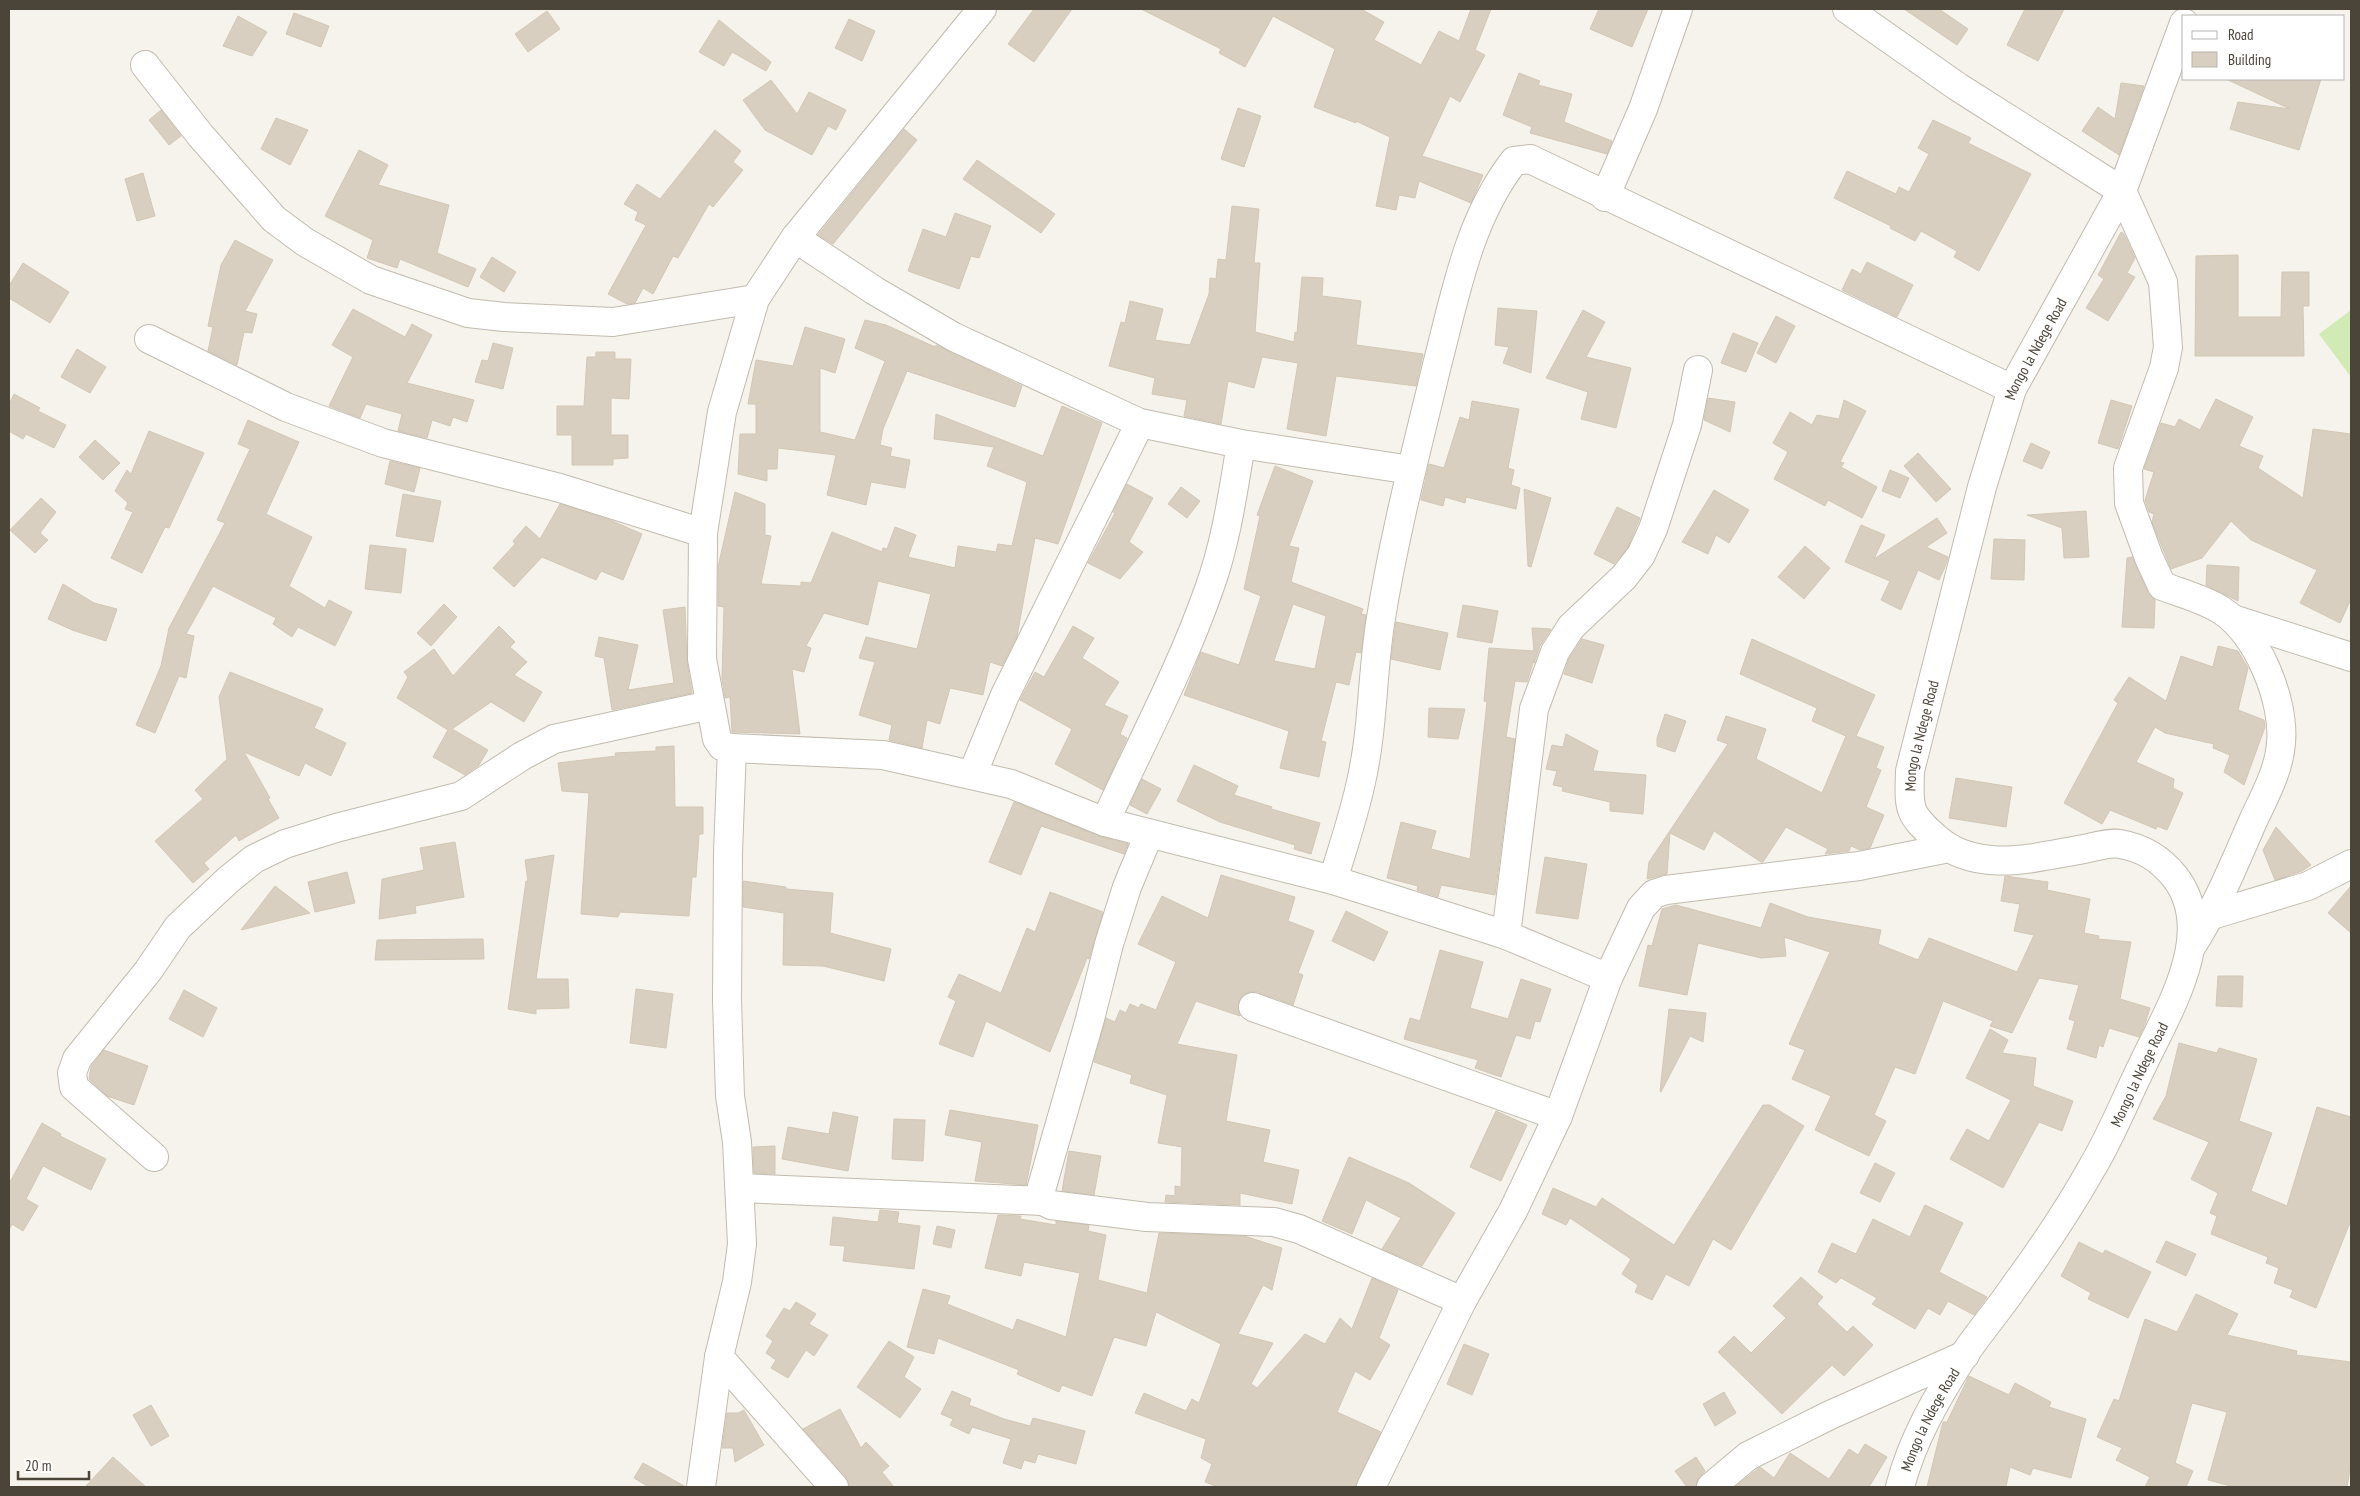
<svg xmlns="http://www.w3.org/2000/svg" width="2360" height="1496" viewBox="0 0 2360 1496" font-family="'PT Sans Narrow',sans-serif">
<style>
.green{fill:#d2eab5}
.building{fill:#d8cfc1;stroke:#d3c7b4;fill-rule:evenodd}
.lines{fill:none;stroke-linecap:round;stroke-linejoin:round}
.minor-casing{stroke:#c2bbae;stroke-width:30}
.minor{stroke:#fff;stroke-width:28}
.labels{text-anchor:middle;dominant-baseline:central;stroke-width:5;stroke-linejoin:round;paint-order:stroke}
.street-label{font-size:15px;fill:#4b4439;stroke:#fff}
</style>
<rect width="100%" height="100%" fill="#f6f3ec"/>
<path class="green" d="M2351 310V377L2319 334Z"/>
<path class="building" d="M1034 9H1072L1034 62 1008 44Z
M1141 9H1361L1384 22 1374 40 1421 65 1439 31 1459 41 1471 9H1491L1475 50 1485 55 1460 102 1450 96 1422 156 1483 175 1471 203 1419 181 1415 198 1399 195 1396 210 1376 206 1390 137 1356 121V123L1314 107 1335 49 1273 16 1245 67 1219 53 1221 49Z
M1599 9H1648L1632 47 1590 29Z
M1904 9H1939L1968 29 1957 45Z
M2025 9H2064L2038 61 2007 45Z
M547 11 560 29 528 52 515 34Z
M294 13 329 26 321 47 286 34Z
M238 16 267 32 252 56 223 46Z
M849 19 875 31 862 61 835 48Z
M719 20 771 62 766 71 732 52 724 66 699 52Z
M1519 73 1540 81 1538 85 1572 94 1564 122 1612 141 1607 154 1530 133 1532 127 1503 115Z
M2226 79H2321L2299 150 2230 129 2238 102 2290 109Z
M771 80 797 114 809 92 846 110 836 130 828 126 812 155 765 130 743 100Z
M2121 83 2144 86 2119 155 2082 131 2098 107 2115 119Z
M1238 108 1261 116 1244 167 1221 159Z
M161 110 181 136 169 145 149 120Z
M276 118 308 130 290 165 261 149Z
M1933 120 1971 138 1968 143 2031 174 1979 271 1954 257 1957 251 1921 231 1915 241 1890 228 1891 226 1834 198 1847 171 1896 194 1899 187 1909 192 1929 154 1918 148Z
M904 129 917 140 833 244 818 235Z
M715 130 741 151 733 162 743 170 713 207 709 204 678 258 673 256 653 294 643 288 635 303 627 304 608 294 646 225 635 220 638 212 624 204 637 184 660 199Z
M359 150 388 165 378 185 449 205 437 253 476 269 468 287 400 259 397 268 367 258 373 240 325 216Z
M977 160 1055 214 1041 233 963 179Z
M143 173 155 216 137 221 125 179Z
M1232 206 1259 209 1254 263H1260L1255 332 1294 342 1295 332 1297 333 1302 277 1323 278 1322 296 1361 301 1356 345 1423 354 1416 386 1336 376 1326 436 1287 429 1298 363 1262 357 1254 388 1228 381 1221 424 1184 416 1187 400 1152 394 1155 378 1109 366 1121 322 1125 323 1130 301 1163 309 1155 340 1190 345 1209 294 1210 278 1216 279 1218 259 1226 260Z
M955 213 991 226 979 258 971 256 959 289 908 271 923 229 946 237Z
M2121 232 2124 234 2135 258 2127 273 2135 277 2108 321 2086 308 2104 279 2098 275Z
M235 240 273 260 245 311 257 314 252 333 244 332 237 365 208 351 213 327 208 326 221 265Z
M2238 255V317H2281L2282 272H2309V306H2303L2304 356H2195L2196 256Z
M492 257 516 272 504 292 480 277Z
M1867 262 1913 285 1897 317 1842 290 1852 269 1861 274Z
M23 263 69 292 50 323 9 298V286Z
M1498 308 1537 311 1531 373 1503 363 1509 347 1495 345Z
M353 309 405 337 412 324 432 335 407 383 474 400 467 422 453 417 450 426 432 420 427 438 398 431 402 414 366 404 360 418 329 406 353 357 332 345Z
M1583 310 1605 322 1586 357 1631 368 1616 428 1581 419 1588 392 1546 378Z
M1776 316 1795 326 1776 363 1757 353Z
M865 320 886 325 935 347 936 345 1022 386 1015 407 907 371 883 429 880 445 892 448 890 456 910 460 905 488 871 482 866 505 827 495 836 455 778 448 777 469H767V481L738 474 740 434H756V404H748L756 360 793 366 805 327 845 339 835 373 820 368V432L855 440 885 361 855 348Z
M1733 333 1758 343 1746 372 1721 363Z
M493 343 513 348 503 389 475 382 482 360 488 361Z
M77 349 106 367 90 393 61 377Z
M596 352H615V359H631L629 399 611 398V435H628V458L613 459V465H572V435H557V406H584L587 357H596Z
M14 394 40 408 38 411 66 425 54 448 26 434 23 439 9 431V405Z
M1708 398 1735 402 1730 432 1704 420Z
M2216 399 2253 417 2239 446 2263 456 2258 468 2303 498 2313 429 2351 434V599L2340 623 2300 603 2317 570 2251 540 2231 521 2202 558 2171 569 2152 522 2154 514 2149 512 2145 500 2154 472 2144 469 2161 423 2175 427 2179 419 2200 430Z
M1844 400 1866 411 1840 462 1844 463 1841 467 1877 487 1862 518 1828 500 1825 506 1774 479 1788 452 1773 443 1790 412 1812 425 1817 415 1839 419Z
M2111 400 2132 406 2118 449 2098 443Z
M1472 401 1519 409 1508 468 1514 470 1511 485 1520 488 1516 509 1466 497 1465 503 1445 497 1443 506 1421 500 1429 464 1444 468 1460 417 1469 420Z
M1062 406 1102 423 1058 544 1035 538 1017 636 1002 666 990 662 983 695 950 688 940 724 927 720 922 748 889 740 892 725 859 715 875 662 859 658 866 637 917 649 931 594 878 581 868 625 824 613 806 646 811 648 804 672 792 669 800 734 732 732 730 697 725 698 722 679 724 607 718 606V567L735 492 765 504V535L771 536 761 584 801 586V582L811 583 832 532 882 552 883 548 887 549 895 527 916 535 908 557 955 568 958 546 996 552 998 544 1012 546 1027 482 987 466 994 447 934 439 936 414 1043 456Z
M248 420 299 442 266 514 312 537 289 586 325 608 329 600 352 612 335 646 298 627 292 637 273 624 276 618 213 586 186 634 194 636 186 678 179 676 155 733 136 725 161 666 169 628 225 523 217 520 250 449 238 444Z
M149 431 204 453 169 528 165 527 142 573 111 558 133 512 125 509 128 503 115 491 127 470 131 474Z
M95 440 120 463 103 480 79 457Z
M2031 443 2050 452 2042 469 2023 461Z
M1918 453 1951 489 1936 502 1904 466Z
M390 461 420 468 414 492 385 484Z
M1275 466 1313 481 1289 546 1299 548 1291 582 1363 609 1361 614 1366 615 1361 653 1356 652 1349 685 1336 682 1321 741 1326 742 1319 777 1280 768 1289 731 1184 695 1201 652 1239 665 1261 596 1244 589 1260 516 1257 515ZM1293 604 1326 616 1315 669 1274 661Z
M1890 470 1909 478 1900 498 1882 491Z
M1127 484 1153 498 1129 542 1143 552 1120 579 1088 563 1115 513 1113 512Z
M1181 487 1200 501 1187 518 1168 504Z
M1524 489 1551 498 1531 567 1528 566Z
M1714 490 1749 510 1729 543 1716 535 1708 554 1682 542Z
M403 494 441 501 433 542 396 536Z
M41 498 56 512 40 533 48 540 35 553 10 530Z
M560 504 610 520 642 534 623 580 601 571 596 580 542 557 514 587 493 568 515 544 513 541 526 526 540 539Z
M1617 507 1640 518 1628 547 1614 564 1594 554Z
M2086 511 2089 557 2064 558 2062 528 2027 515Z
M1937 518 1947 533 1926 547 1948 557 1945 567 1939 580 1918 570 1901 610 1881 600 1890 581 1845 562 1861 525 1885 535 1874 559Z
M1994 539 2025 540 2024 580 1991 579Z
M370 545 406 549 401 593 365 589Z
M1805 546 1830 568 1804 599 1778 577Z
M2132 557 2148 593 2155 600 2154 628 2122 627 2127 558Z
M2207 565 2239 567 2238 601 2206 585Z
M63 584 94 603 117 609 106 641 72 630 48 619Z
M444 604 457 617 431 646 417 633Z
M1463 605 1498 611 1492 643 1457 637Z
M685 607 687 662 692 693 612 710 604 658 595 656 599 637 638 645 628 690 674 683 663 610Z
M1396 622 1448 633 1440 670 1391 659Z
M499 626 515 642 510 647 527 662 514 675 542 692 524 722 491 702 452 729 488 750 479 765 465 775 433 757 448 730 397 698 408 677 404 672 434 649 453 676Z
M1073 626 1094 638 1082 658 1119 682 1104 705 1128 716 1120 734 1127 738 1103 790 1055 764 1072 729 1020 700 1035 672 1044 677Z
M1532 628 1551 629 1540 646 1534 663V660L1527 682 1515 681 1506 737 1515 739 1495 895 1441 885 1438 897 1417 890 1418 886 1387 878 1401 822 1436 831 1431 849 1470 859 1487 702 1484 701 1489 648 1534 651Z
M1582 639 1604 645 1592 683 1564 674 1569 659Z
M1752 639 1875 695 1856 736 1884 747 1876 768 1881 770 1866 807 1884 815 1870 848 1860 850 1851 846 1849 851 1825 854 1828 849 1786 827 1763 862H1761L1714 831 1704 850 1670 833 1667 874 1647 879 1649 862 1728 744 1717 740 1726 716 1766 729 1756 759 1822 793 1846 736 1812 721 1817 708 1740 674Z
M2218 646 2238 651 2248 668 2238 710 2264 720 2265 727 2244 785 2224 772 2230 755 2213 748 2214 744 2165 733 2155 727 2136 762 2174 779 2173 788 2183 793 2167 830 2157 826 2156 829 2110 810 2102 824 2064 803 2118 703 2114 700 2129 677 2166 701 2181 656 2213 667Z
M230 672 323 709 314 728 346 743 331 776 305 763 299 776 244 752 270 798 268 799 279 818 239 841 236 835 204 863 209 869 193 883 155 841 203 799 195 790 227 759 219 697Z
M1429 708 1465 709 1458 739 1428 737Z
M1665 714 1686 721 1675 752 1657 746V738Z
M1566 734 1598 751 1593 771 1646 775 1643 814 1610 811V802L1562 791 1563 787 1553 785 1557 771 1546 769 1552 745 1563 747Z
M674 746 675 807H703V834H699L696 877H692L689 916 620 912 618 917 581 914 589 793 562 791 558 763 616 756 615 753 656 751V747Z
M1194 765 1238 786 1234 795 1272 807 1271 809 1320 823 1311 854 1294 849 1295 845 1220 822 1177 801Z
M1956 778 2012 787 2006 827 1949 818Z
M1142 779 1161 789 1147 814 1130 805Z
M1014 802 1099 836 1128 844 1124 854 1041 826 1021 875 989 862Z
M2276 827 2311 865 2302 871 2275 880 2263 850Z
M455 842 464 897 415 906 416 913 379 919 382 879 424 870 420 848Z
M554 855 536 979H568L569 1008 536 1009V1014L508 1009 526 881H528L525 860Z
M1545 857 1587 864 1578 919 1536 913Z
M347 872 355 903 315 912 308 882Z
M1221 875 1295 897 1288 921 1314 931 1298 973 1303 975 1293 1005 1258 992H1250L1243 995 1239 1001 1240 1016 1196 1001 1177 1044 1237 1055 1226 1121 1270 1130 1263 1162 1299 1170 1292 1204 1240 1193V1205L1165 1202 1166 1195 1175 1196V1186L1181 1187 1182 1147 1158 1143 1167 1095 1130 1083 1132 1075 1094 1062 1106 1018 1115 1022 1120 1010 1126 1013 1130 1004 1139 1008 1141 1004 1156 1010 1176 962 1138 944 1162 896 1208 918Z
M2005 876 2048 882 2047 890 2090 899 2084 933 2099 936 2098 939 2131 942 2120 999 2150 1008 2145 1024 2139 1037 2109 1028 2103 1047 2099 1045 2096 1058 2067 1049 2075 1021 2069 1019 2079 985 2039 978 2012 1033 1990 1026 1993 1021 1943 1001 1915 1074 1895 1067 1874 1115 1886 1121 1869 1156 1815 1130 1831 1096 1792 1079 1805 1050 1789 1044 1830 952 1784 937 1786 956 1761 958 1698 943 1687 995 1639 986 1648 945 1652 946 1662 909 1676 905 1761 928 1770 903 1808 917 1881 930 1878 944 1918 960 1929 938 2017 972 2034 935 2014 931 2020 904 2001 901Z
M743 881 786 887V889L833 893 830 933 891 949 884 981 823 966 783 965 784 913 743 907Z
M275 886 310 913 241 930Z
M2351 886V933L2328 913Z
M1050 892 1103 912 1089 959 1087 958 1050 1052 986 1021 973 1057 939 1044 956 1001 948 997 959 974 1001 993 1027 928 1035 932Z
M1346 911 1388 932 1374 961 1332 941Z
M483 939 484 959 375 960 377 940Z
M1440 950 1483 962 1470 1008 1508 1019 1521 979 1551 989 1540 1022 1535 1021 1530 1039 1516 1035 1501 1077 1475 1068 1478 1060 1404 1039 1410 1018 1420 1021Z
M2218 976H2243L2242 1007 2216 1006Z
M636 989 673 994 666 1048 630 1043Z
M184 990 217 1008 203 1037 169 1019Z
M1669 1009 1706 1013 1703 1042 1690 1036 1661 1092 1660 1091Z
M1990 1029 2008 1040 2002 1053 2036 1058 2033 1086 2073 1101 2062 1131 2039 1122 2003 1188 1950 1159 1967 1129 1989 1141 2011 1100 1966 1078Z
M2179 1043 2217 1053 2219 1048 2257 1059 2239 1121 2272 1133 2251 1191 2287 1206 2317 1107 2351 1117V1220L2316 1308 2290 1297 2293 1290 2274 1283 2279 1268 2266 1263 2268 1257 2211 1234 2217 1216 2210 1213 2218 1193 2191 1179 2209 1142 2153 1119 2166 1096Z
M104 1050 148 1066 134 1105 107 1096 89 1079 91 1067Z
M1763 1105H1770L1804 1126 1731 1250 1713 1239 1689 1286 1666 1274 1652 1300 1635 1292 1638 1285 1622 1274 1631 1259 1570 1218 1566 1225 1542 1214 1553 1188 1596 1207 1602 1198 1674 1245Z
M950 1110 1038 1125 1026 1185 975 1181 982 1142 945 1135Z
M1496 1111 1527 1125 1501 1181 1470 1167Z
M833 1112 858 1117 848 1171 782 1159 788 1127 829 1134Z
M894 1119 925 1120 923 1161 892 1159Z
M42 1123 61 1134 60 1136 106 1159 91 1190 43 1166 26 1199 38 1206 23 1231 12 1224 9 1230V1184Z
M775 1146V1174L754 1173 753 1147Z
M1069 1151 1101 1156 1094 1195 1062 1191Z
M1349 1157 1409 1183 1455 1213 1422 1266 1382 1249 1401 1218 1366 1200 1352 1234 1322 1221Z
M1875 1163 1895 1173 1880 1202 1860 1193Z
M1925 1205 1963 1223 1939 1272 1987 1297 1974 1315 1948 1301 1940 1315 1928 1308 1915 1329 1872 1304 1877 1298 1841 1278 1836 1283 1818 1272 1832 1243 1856 1254 1873 1219 1910 1237Z
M880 1210 899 1212 897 1223 920 1226 914 1269 843 1261 845 1246 830 1245 833 1217 878 1222Z
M998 1215 1021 1216 1020 1219 1056 1225V1221L1089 1225 1088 1231 1106 1235 1098 1280 1147 1293 1159 1233 1244 1236 1282 1248 1272 1290 1263 1285 1238 1334 1273 1343 1251 1384 1257 1388 1305 1334 1325 1344 1340 1318 1352 1329 1372 1278 1398 1290 1379 1338 1390 1345 1370 1380 1355 1371 1337 1412 1381 1432 1355 1487H1218L1205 1482 1212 1464 1201 1458 1206 1439 1135 1413 1144 1393 1186 1411 1192 1399 1199 1403 1221 1344 1156 1312 1146 1346 1114 1337 1092 1396 1062 1385 1059 1392 1017 1374 1019 1370 938 1338 934 1354 907 1347 923 1289 950 1296 947 1304 1013 1330 1017 1319 1066 1337 1080 1273 1024 1262 1021 1276 985 1268Z
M937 1226 955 1230 951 1248 933 1244Z
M2166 1241 2196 1254 2186 1276 2156 1262Z
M2079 1242 2103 1254 2105 1250 2151 1272 2128 1318 2088 1299 2091 1293 2061 1276Z
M1801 1277 1823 1297 1817 1304 1847 1332 1853 1326 1873 1345 1844 1376 1832 1365 1782 1414 1718 1352 1734 1336 1751 1353 1786 1318 1773 1306Z
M2196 1294 2238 1314 2227 1335 2297 1351 2296 1355 2351 1362V1463L2347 1487H2234L2208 1480 2227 1412 2192 1403 2175 1463 2193 1471 2186 1487H2145L2150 1477 2116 1460 2122 1448 2097 1437 2114 1399 2119 1401 2145 1319 2177 1332Z
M796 1302 816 1314 809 1324 828 1335 814 1356 806 1350 788 1378 771 1368 776 1360 766 1353 773 1341 766 1336 784 1308 790 1311Z
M889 1341 914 1357 904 1377 921 1389 900 1418 857 1387Z
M1464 1344 1489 1354 1472 1395 1447 1384Z
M1969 1376 2009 1395 2015 1383 2051 1402 2049 1407 2086 1419 2071 1478 2033 1468 2030 1475 2010 1467 2006 1487H1927L1943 1422H1947Z
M952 1391 971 1399 969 1405 1004 1419 1030 1426 1033 1418 1085 1431 1076 1464 1038 1454 1035 1463 1024 1460 1021 1469 1003 1463 1011 1439 972 1427 969 1434 950 1425 953 1419 941 1414Z
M1724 1392 1736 1413 1715 1426 1703 1404Z
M151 1405 169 1436 151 1446 133 1415Z
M840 1409 861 1448 866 1442 889 1466 882 1472 894 1487H849L846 1477 803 1429Z
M744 1410 764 1445 735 1462 733 1448H722L727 1413H738Z
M1865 1444 1887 1457 1869 1487H1735L1760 1467 1774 1478 1790 1453 1829 1479 1849 1449 1858 1455Z
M113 1457 146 1487H85Z
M1696 1457 1705 1471 1697 1481 1696 1487H1687L1675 1471Z
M643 1463 686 1487H649L634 1478Z"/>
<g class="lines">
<defs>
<g id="minor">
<path d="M982 9 795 238 755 299 722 412 703 533 702 659 717 739 722 746 732 748 883 755 1011 784 1105 822 1333 880 1506 935 1608 978"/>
<path d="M1847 9 1958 87 2122 191 2163 282 2168 347 2164 368 2128 468 2129 503 2149 558 2162 586C2181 593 2204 599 2221 610 2258 634 2285 701 2281 743 2279 771 2264 797 2253 821 2234 864 2217 907 2191 947"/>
<path d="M145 65 201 136 274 219 305 242 371 280 468 313 504 317 613 322 755 299"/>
<path d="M1605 197 1643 109 1678 9"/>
<path d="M795 238 875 291 954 337 1140 423 1241 444 1411 470"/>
<path d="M149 339 286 407 383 443 560 488 703 533"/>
<path d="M2233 619 2351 657"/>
<path d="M972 775 1005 695 1140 423"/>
<path d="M1105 822C1140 745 1181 669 1209 589 1226 543 1233 492 1241 444"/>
<path d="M1149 834 1127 887 1109 944 1090 1019 1041 1190 1043 1201 1051 1205 1147 1217 1274 1222 1299 1229 1462 1301"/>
<path d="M1333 880C1343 847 1354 815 1361 782 1373 730 1372 676 1380 624 1394 535 1417 448 1438 361 1456 292 1469 219 1514 161L1530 159 2012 389"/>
<path d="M2212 915 2308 886 2351 864"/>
<path d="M1506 935 1534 709 1555 652 1571 627 1624 577 1641 555 1653 529 1687 425 1698 370"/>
<path d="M1253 1007 1558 1116"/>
<path d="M154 1157 74 1087 72 1073 77 1059 148 971 178 927 228 880 254 859 285 844 336 828 461 796 522 756 554 739 710 705"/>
<path d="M740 1188 1043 1201"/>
<path d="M719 1357 834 1487"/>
<path d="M701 1487 719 1357 737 1282 742 1244 737 1142 730 1096 727 1000 728 853 732 748"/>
<path d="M1371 1487 1462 1301 1513 1211 1558 1116 1608 978 1641 908 1654 894 1666 890 1859 866 1949 848"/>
<path d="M1711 1487 1748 1456 1830 1415 1965 1355"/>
<path id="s1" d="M1900 1487C1912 1440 1936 1399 1962 1358 1978 1333 1998 1311 2014 1287 2042 1249 2070 1207 2093 1166 2112 1134 2126 1098 2143 1064 2168 1011 2218 932 2175 877 2160 858 2143 848 2120 844 2109 842 2095 847 2084 849 2036 857 1977 875 1936 838 1907 813 1909 808 1910 771L1982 487 2012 389 2122 191 2184 23"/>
</g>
</defs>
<use href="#minor" class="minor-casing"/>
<use href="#minor" class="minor"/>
</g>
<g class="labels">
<g class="street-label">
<text stroke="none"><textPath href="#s1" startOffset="1465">Mongo la Ndege Road</textPath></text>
<text stroke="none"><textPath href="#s1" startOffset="1060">Mongo la Ndege Road</textPath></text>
<text stroke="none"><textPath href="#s1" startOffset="479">Mongo la Ndege Road</textPath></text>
<text stroke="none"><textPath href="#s1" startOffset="74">Mongo la Ndege Road</textPath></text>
</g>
</g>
<rect width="2360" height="1496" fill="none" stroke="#4b4439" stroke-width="20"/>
<rect x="2182" y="15" width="162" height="65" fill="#ffffff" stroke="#b7b4b0"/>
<rect x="2192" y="31" width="25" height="8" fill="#ffffff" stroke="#b7b4b0"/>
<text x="2228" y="40" font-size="15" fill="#4b4439">Road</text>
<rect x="2192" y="52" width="25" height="15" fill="#d8cfc1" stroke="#b7b4b0"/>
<text x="2228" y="65" font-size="15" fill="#4b4439">Building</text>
<path d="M18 1471v8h71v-8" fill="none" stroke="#4b4439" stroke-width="2.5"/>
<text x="25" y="1471" font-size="15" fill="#4b4439" stroke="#ffffff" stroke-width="4" paint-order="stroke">20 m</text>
</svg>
